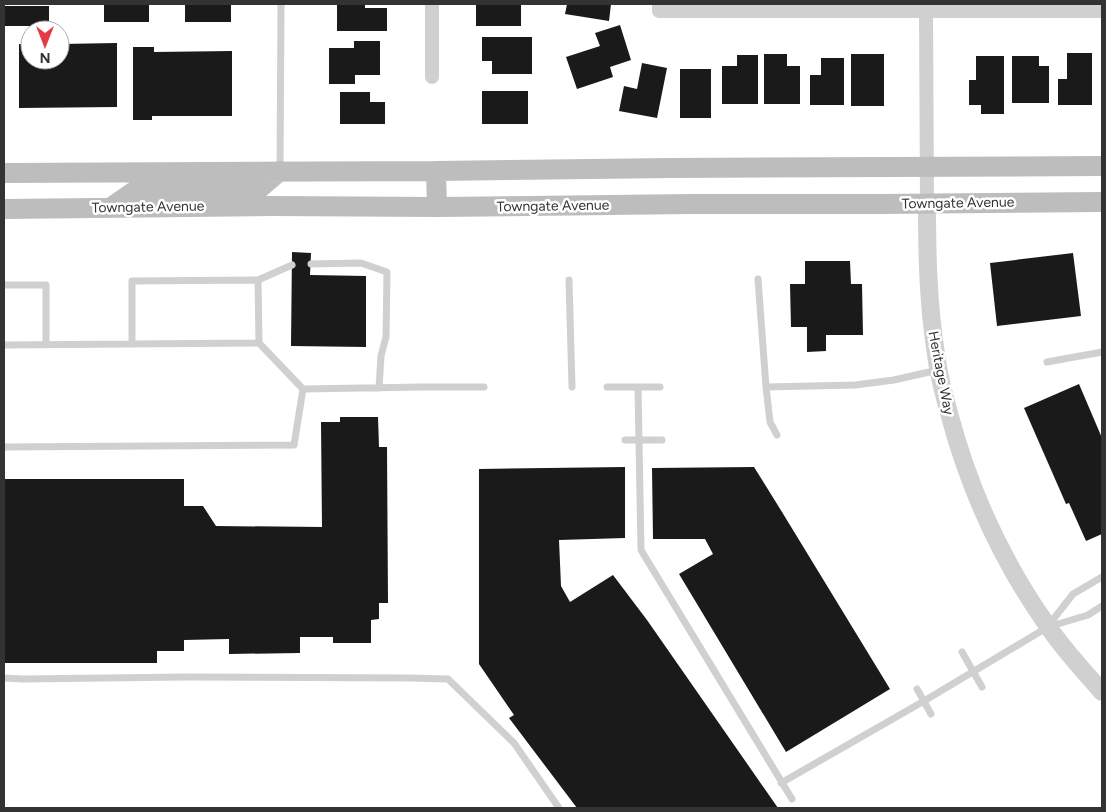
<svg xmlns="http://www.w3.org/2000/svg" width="1106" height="812" viewBox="0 0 1106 812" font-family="Figtree,sans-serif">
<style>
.building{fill:#1a1a1a}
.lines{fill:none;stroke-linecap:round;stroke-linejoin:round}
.service{stroke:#d0d0d0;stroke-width:7}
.minor{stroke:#d0d0d0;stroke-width:14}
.tertiary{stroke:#d0d0d0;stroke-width:18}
.secondary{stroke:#bdbdbd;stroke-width:20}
.labels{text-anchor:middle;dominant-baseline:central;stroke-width:5;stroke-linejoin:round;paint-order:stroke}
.street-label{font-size:14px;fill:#333;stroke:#fff}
</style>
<rect width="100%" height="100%" fill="#fff"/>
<path class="building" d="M337 4H365V8H387V31H337Z
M476 4H521V26H476Z
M567 4H611L609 21 565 14Z
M104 5H149V22H104Z
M185 5H231V22H185Z
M4 6H49V26H4Z
M620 25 631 60 610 67 613 77 577 89 566 57 600 46 595 33Z
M482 37H532V74H492V61H482Z
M354 41H380V75H355V84H329V48H354Z
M117 43V107L19 108V44H30V60H60V44Z
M133 47H154V52L232 51V116H152V120H133Z
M1067 53H1092V105H1058V79H1067Z
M764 54H787V66H800V104H764Z
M851 54H884V106H851Z
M737 55H758V104H722V66H737Z
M976 56H1004V114H981V105H969V80H976Z
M1012 56H1039V66H1049V103H1012Z
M821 58H844V105H810V75H821Z
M642 63 667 68 657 118 619 111 624 86 637 89Z
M680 69H711V118H680Z
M482 91H528V124H482Z
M340 92H370V102H385V124H340Z
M292 252 311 253 310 275 366 276V347L291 346Z
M1073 253 1081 316 997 326 990 263Z
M805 261H850L851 284H862L863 335H826V351L807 352V327H791L790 284H805Z
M1079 384 1102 438V534L1086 541 1069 503 1066 504 1024 408Z
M340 417H378L379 447H387L388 603H379V619L371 620V643H333V637H300V653L229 654V639L184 640V651H157V663H4V479H184V506H203L216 526 322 527 321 422H340Z
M625 467V538L559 540 561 586 570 602 613 575 647 620 778 808H577L509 718 514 715 479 664V469Z
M754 467 782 512 890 689 786 752 679 574 713 554 705 539H653L652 468Z"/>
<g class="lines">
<path class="service" d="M280 171 281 4
M311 264 361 263 387 272 386 337 381 356 379 388
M758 279 766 387 770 422 777 435
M258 280 292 265
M569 280 572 387
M4 285H46V345
M4 345 259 343 258 280 132 281V344
M1047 362 1102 352
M607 387H660
M638 387 641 550 792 799
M766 387 855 385 894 380 938 370
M303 389 422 387H484
M625 440H662
M4 447 294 445 303 389 259 343
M1048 626 1073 594 1102 577
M962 652 982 687
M4 678 23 679 185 677 410 678 448 679 514 743 559 808
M917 689 931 714
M781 783 924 701 1048 627 1088 615 1102 606"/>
<path class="minor" d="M432 4V77
M659 4V11H1102
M926 11 927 203"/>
<path class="tertiary" d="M927 203C927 254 928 304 936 354 938 374 944 394 949 413 969 489 1002 561 1047 625 1063 649 1083 670 1102 692"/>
<path class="secondary" d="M436 171 437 207
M4 173 436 171 672 168 1102 166
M110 208 133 192 259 189 280 171
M4 209 272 206 437 207 691 204H880L1102 202"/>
</g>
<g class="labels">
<g class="street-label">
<text transform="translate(958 203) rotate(-1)">Towngate Avenue</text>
<text transform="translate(553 206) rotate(-1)">Towngate Avenue</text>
<text transform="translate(148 207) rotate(-1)">Towngate Avenue</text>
<text transform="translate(941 373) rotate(79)">Heritage Way</text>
</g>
</g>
<rect width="1106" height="812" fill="none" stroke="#333333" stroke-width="10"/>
<g transform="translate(45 45) rotate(180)"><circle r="24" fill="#ffffff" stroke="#adadad"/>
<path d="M0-4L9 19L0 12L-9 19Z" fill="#e63946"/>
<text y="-8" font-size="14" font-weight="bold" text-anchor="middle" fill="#333333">N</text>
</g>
</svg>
